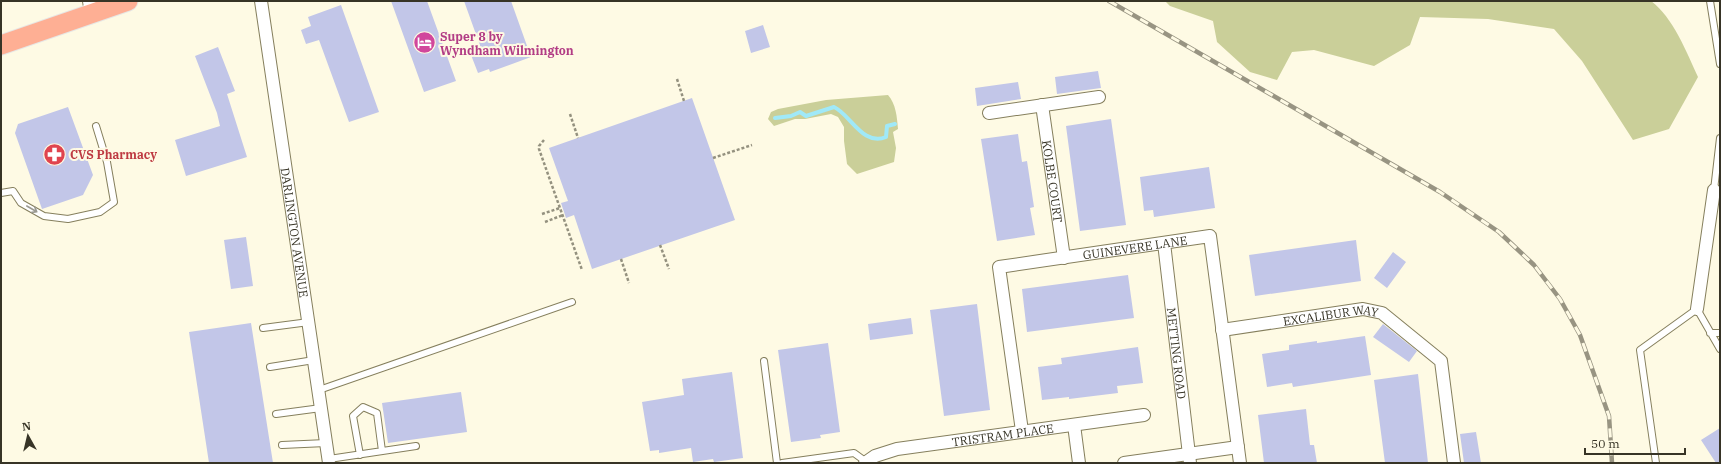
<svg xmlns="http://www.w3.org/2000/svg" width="1721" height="464" viewBox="0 0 1721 464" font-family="'IBM Plex Serif',serif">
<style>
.green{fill:#cacf99}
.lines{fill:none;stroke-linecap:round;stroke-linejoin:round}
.stream{stroke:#a0e9f8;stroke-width:4}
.building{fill:#c2c6e8}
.service-casing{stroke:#857f5d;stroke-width:8}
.minor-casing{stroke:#857f5d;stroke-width:14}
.primary-casing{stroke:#e7e7e5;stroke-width:21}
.path{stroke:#94917f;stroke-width:2.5;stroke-dasharray:3 2;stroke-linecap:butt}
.service{stroke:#fff;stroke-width:6}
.minor{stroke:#fff;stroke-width:12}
.primary{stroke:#feaf94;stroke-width:19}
.rail-casing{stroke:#989482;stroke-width:4.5}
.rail{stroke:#fefae4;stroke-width:3;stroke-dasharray:9;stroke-linecap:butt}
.oneway{stroke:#9b9a92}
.labels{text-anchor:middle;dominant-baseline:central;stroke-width:4;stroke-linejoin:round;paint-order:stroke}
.hotel-label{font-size:12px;font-weight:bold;fill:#b23c85;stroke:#fefae4;text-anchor:start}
.health-label{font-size:12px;font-weight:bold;fill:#be3a42;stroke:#fefae4;text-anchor:start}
.street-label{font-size:12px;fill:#373426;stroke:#fefae4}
</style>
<rect width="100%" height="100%" fill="#fefae4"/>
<path class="green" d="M1165 1H1651C1673 17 1687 53 1698 77L1669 129 1633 140 1582 61 1554 29 1488 19 1420 17 1410 45 1374 66 1314 50 1292 52 1277 80 1250 72 1217 42 1213 21 1170 6Z
M888 95C896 104 897 117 898 129L893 132 896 148 894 162 857 174 847 164 844 141V127L838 117 831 114 805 119H795L774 126 768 119 771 112 778 109 826 100Z"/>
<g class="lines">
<path class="stream" d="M775 118 791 116 800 112 806 116 834 107C850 114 863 147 886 137L887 126 895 124"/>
</g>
<path class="building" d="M391 1H427L456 81 424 92Z
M464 1H511L531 57 490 72 489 69 478 73 471 55 482 51Z
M341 5 379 112 349 122 319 40 306 44 301 30 311 26 308 17Z
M763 25 770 47 751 53 745 31Z
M218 47 235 91 227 94 247 157 186 176 175 140 220 126 217 113 195 56Z
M1098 71 1101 88 1057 94 1055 77Z
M1018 82 1021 99 977 106 975 88Z
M692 98 735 220 592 269 574 215 566 218 561 203 568 201 549 148Z
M68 107 93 175 83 195 42 209 15 133 18 124Z
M1111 119 1126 225 1080 231 1066 126Z
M1018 134 1022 162 1027 161 1034 207 1030 208 1035 235 997 241 981 139Z
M1209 167 1215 208 1154 217 1153 210 1144 211 1140 177Z
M246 237 253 286 231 289 224 240Z
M1356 240 1361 281 1255 296 1249 255Z
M1393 252 1406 262 1387 288 1374 278Z
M1128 275 1134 318 1027 332 1022 289Z
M977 304 990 410 944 416 930 310Z
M911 318 913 334 870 340 868 324Z
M251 323 273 463H209L189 332Z
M1383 324 1417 351 1409 362 1373 337Z
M1365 336 1371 375 1293 387 1292 383 1267 387 1262 354 1289 350V345L1317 341V343Z
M828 343 840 432 820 435 821 438 791 442 778 350Z
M1138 347 1143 383 1117 386 1118 393 1069 399V397L1042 400 1038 367 1062 364 1061 358Z
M732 372 743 458 714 462 713 459 693 462 691 448 659 453V450L650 451 642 402 684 395 682 379Z
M1418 374 1428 463H1385L1374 380Z
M461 392 467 432 388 443 382 403Z
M1306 409 1310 445H1314L1317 463H1264L1258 415Z
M1720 428V463H1716L1701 440Z
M1476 432 1481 463H1464L1460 434Z"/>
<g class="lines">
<defs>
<path id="service" d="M1710 1 1720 64
M1714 190 1720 138
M1 193 13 191 21 203 44 216 68 219 100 212 114 202 107 162 96 126
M263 328 309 322
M1710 333H1720
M764 361 777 463
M270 367 314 360
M319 390 572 302
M276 414 321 408
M282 445 326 443
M360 455 353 416 363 407 377 413 382 451
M329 459 416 446
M782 463 854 453 865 461
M1656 463 1640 350 1697 309 1720 349"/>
<g id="minor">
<path d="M89 1 91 14"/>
<path id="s1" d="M261 1 329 463"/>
<path id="s2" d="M1042 105 1064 258"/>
<path d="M989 113 1099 97"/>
<path id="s3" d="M1164 243 1190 463"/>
<path d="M1697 309 1714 190"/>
<path id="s4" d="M1222 330 1363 309 1382 313 1441 361 1454 463"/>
<path d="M1074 425 1079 463"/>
<path id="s5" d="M1022 431 999 267 1210 236 1240 463"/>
<path id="s6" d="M865 463 875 456 897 449 1144 415"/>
<path d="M1124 463 1238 447"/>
</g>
<path id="primary" d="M1 45 128 1"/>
</defs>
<use href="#service" class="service-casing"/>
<use href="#minor" class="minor-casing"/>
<use href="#primary" class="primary-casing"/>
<path class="path" d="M677 79 684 101
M570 114 578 138
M544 140 539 146V149L582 270
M713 158 752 145
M542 214 560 208
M545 222 563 215
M660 245 669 269
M621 259 629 283"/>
<use href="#service" class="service"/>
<use href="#minor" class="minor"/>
<use href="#primary" class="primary"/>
<defs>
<path id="rail" d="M1109 1 1440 192 1499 232 1534 265 1560 299 1580 335 1609 416 1612 463"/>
</defs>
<use href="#rail" class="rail-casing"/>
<use href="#rail" class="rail"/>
</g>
<defs><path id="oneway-shaft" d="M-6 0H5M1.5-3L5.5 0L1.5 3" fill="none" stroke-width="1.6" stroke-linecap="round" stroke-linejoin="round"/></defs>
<use class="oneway" href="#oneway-shaft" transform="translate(32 209) rotate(30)"/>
<defs>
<symbol id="hotel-disc" viewBox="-11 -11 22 22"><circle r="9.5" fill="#d1479c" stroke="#fefae4"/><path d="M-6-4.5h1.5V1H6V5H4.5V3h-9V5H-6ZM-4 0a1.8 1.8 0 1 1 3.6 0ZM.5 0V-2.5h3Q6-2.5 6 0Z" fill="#fff"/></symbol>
<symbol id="pharmacy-disc" viewBox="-11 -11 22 22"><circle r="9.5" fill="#e0444e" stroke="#fefae4"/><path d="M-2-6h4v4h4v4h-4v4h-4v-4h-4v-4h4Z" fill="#fff"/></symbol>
</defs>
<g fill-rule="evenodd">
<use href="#hotel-disc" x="412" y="30" width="25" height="25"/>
<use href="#pharmacy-disc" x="42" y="142" width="25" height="25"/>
</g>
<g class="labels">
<g class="hotel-label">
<text x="440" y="36">Super 8 by<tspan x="440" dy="14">Wyndham Wilmington</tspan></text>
</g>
<g class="health-label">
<text x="70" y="154">CVS Pharmacy</text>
</g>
<g class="street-label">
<text stroke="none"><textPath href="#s2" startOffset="77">KOLBE COURT</textPath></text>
<text stroke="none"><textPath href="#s1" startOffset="234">DARLINGTON AVENUE</textPath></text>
<text stroke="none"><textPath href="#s5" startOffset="303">GUINEVERE LANE</textPath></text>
<text stroke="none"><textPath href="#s4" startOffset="110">EXCALIBUR WAY</textPath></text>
<text stroke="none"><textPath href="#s3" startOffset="111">METTING ROAD</textPath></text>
<text stroke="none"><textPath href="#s6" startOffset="142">TRISTRAM PLACE</textPath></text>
</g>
</g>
<rect width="1721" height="464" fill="none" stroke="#373426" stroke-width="4"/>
<g transform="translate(28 436) rotate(352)" stroke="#fefae4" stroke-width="3" paint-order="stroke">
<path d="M0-3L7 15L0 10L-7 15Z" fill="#373426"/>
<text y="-6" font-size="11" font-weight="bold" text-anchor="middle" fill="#373426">N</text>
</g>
<path d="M1585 448v6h100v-6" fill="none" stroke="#373426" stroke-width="2"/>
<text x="1591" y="448" font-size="12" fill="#373426" stroke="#fefae4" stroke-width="3" paint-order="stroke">50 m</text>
</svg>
